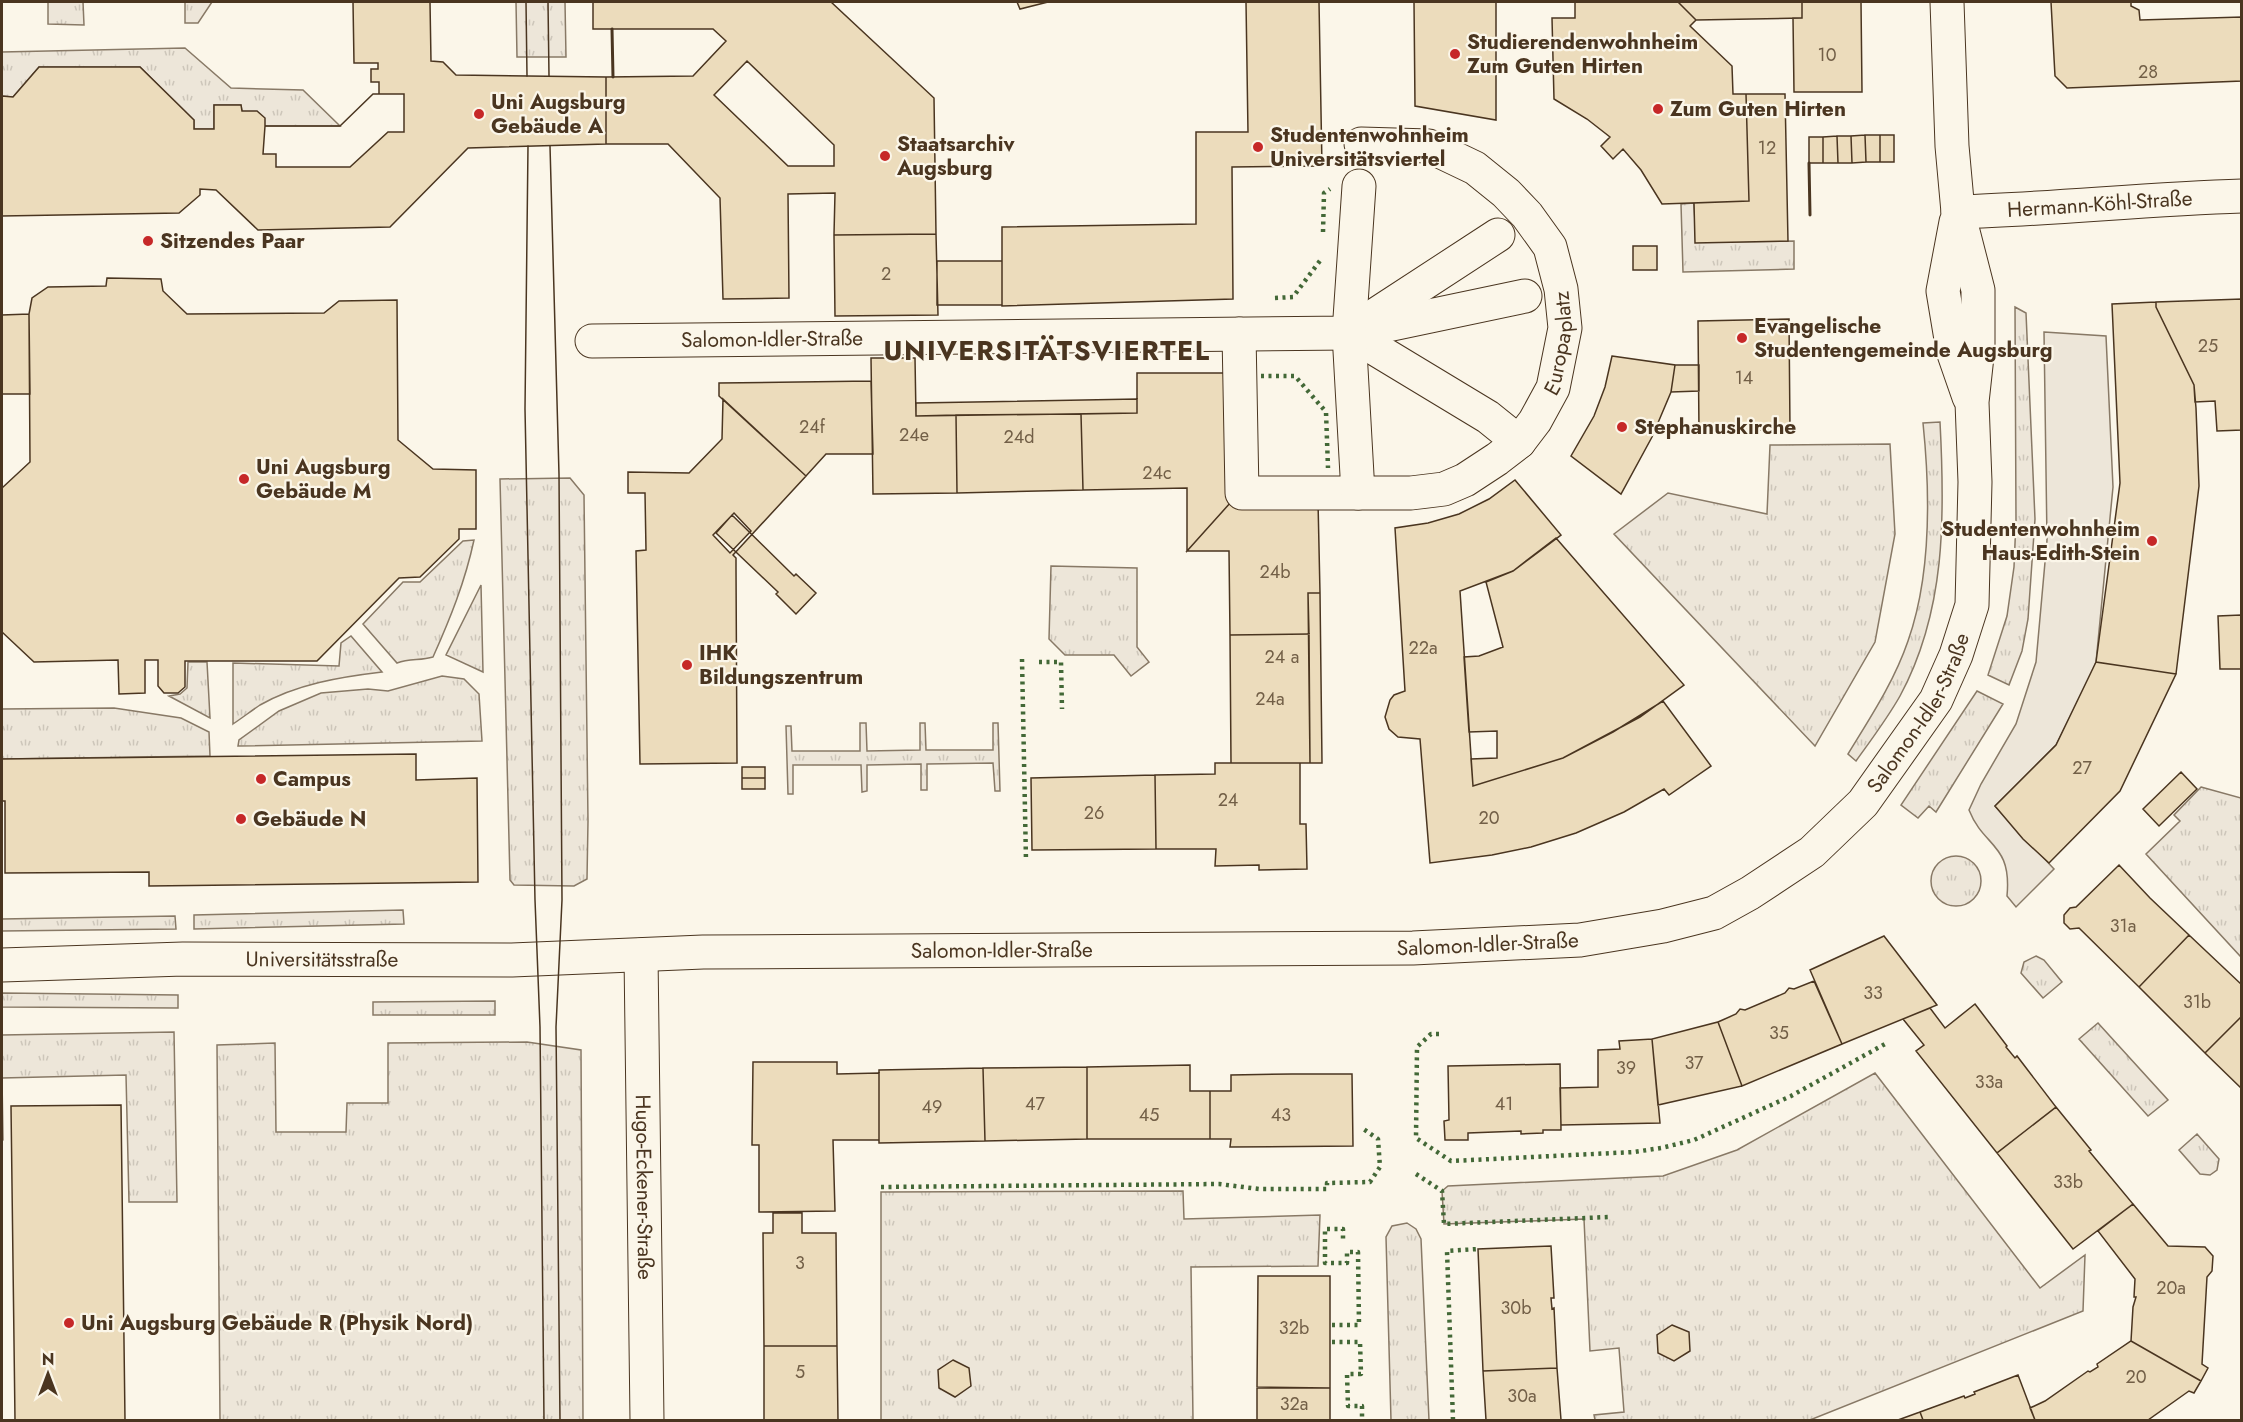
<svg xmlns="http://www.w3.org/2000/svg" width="2243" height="1422" viewBox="0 0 2243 1422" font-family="Jost,sans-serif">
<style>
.grass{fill:url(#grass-tufts);stroke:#887966;stroke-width:1.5}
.garden{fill:#ede6d9;stroke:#887966;stroke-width:1.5}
.building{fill:#ecdcbc;stroke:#4a3520;stroke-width:1.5;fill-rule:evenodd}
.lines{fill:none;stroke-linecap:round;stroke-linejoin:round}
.minor-casing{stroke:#4a3520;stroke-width:35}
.minor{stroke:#fbf6e9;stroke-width:33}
.tram{stroke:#4a3520;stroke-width:1.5}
.hedge{stroke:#436837;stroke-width:4.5;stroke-dasharray:3 4.5;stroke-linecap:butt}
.wall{stroke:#4a3520;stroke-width:3}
.poi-dot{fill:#c62828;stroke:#fbf6e9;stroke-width:2}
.labels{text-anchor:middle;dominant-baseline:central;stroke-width:4.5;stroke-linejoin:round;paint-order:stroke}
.number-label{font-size:18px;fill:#725f47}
.poi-label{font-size:21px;font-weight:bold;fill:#4a3520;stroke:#fbf6e9;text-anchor:start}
.street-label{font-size:21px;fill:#4a3520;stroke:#fbf6e9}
.district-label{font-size:27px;font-weight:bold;letter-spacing:1.5px;fill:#4a3520;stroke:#fbf6e9}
</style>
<defs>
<pattern id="grass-tufts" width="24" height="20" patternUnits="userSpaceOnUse" patternTransform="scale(1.5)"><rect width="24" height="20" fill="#ede6d9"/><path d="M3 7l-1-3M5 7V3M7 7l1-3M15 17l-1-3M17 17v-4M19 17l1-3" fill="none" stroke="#cdc6ba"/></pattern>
</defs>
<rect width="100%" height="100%" fill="#fbf6e9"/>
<path class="grass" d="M48 2H83L84 25 48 24Z
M185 2H212L198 23H185Z
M516 2H565L566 57H517Z
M185 48 231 88 303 90 340 126H265L242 111 241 105H214V129H194V120L140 67H39L13 97 2 96V52Z
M1694 203 1696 242 1794 241V269L1683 272 1681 204Z
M2015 307 2026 313 2035 519 2028 619 2022 651 2009 685 1988 675 2007 616 2014 567 2016 520Z
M1940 422C1945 516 1946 611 1900 696 1887 719 1871 740 1856 761L1848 754C1870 718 1894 682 1908 641 1931 576 1930 491 1923 423Z
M1890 444 1895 534 1875 642 1815 746 1614 534 1668 493 1767 514 1770 445Z
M570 478 584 495 588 821 587 879 574 886 514 885 510 880 500 479Z
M474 540C465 582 450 619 433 657 420 661 410 658 397 663L363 624 403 582H420L463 541Z
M1051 566 1137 568V647L1149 662 1131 676 1114 655H1065L1049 639Z
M481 585 483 672 446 655Z
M351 636 382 672C340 677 297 684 260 705 251 711 242 718 233 724V663L339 666 341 643Z
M188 662H207L210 718 169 696 180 694 187 688Z
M442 676 464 679 479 694 482 741 238 746 239 740 279 711 321 693 368 689 388 691Z
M1977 691 2003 704 1936 812 1929 806 1918 818 1901 805Z
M114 708 181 718 209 732 210 756 2 759V709Z
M860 723H866L867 751 920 750V723H925L926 750H993V723H998L1000 791H995L993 763 927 764V790H921V764L867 765V791L862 792 861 765H793V794H788L786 726H791L792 751H860Z
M2201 787 2241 798V957L2146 854 2180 821 2174 815Z
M1931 881a25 25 0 1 1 50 0a25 25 0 1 1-50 0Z
M403 910 404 924 194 929V915Z
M175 916 176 929 2 931V919Z
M2036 956 2044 960 2062 982 2043 998 2021 973 2024 962Z
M2 993 178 995V1008L2 1007Z
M495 1001V1015H373V1002Z
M2098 1023 2168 1100 2148 1116 2079 1039Z
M174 1032 177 1202H129L126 1075 2 1078 3 1140 2 1141V1035Z
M527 1042 581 1050 583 1420H220L217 1045 275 1043 276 1132H346L347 1103H388V1043Z
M1875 1073 2040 1288 2085 1255 2083 1311 1810 1420H1595L1594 1415 1624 1412 1619 1348 1590 1351 1584 1219 1444 1224 1442 1191 1448 1186 1663 1176 1737 1150Z
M2197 1134 2219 1159 2217 1170 2210 1175 2200 1174 2179 1150Z
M1183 1191 1184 1219 1320 1215 1318 1266 1191 1267 1193 1420H881V1192Z
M1407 1223 1416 1229 1421 1239 1429 1420H1391L1386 1237 1392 1226Z"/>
<path class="garden" d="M2044 332 2106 336 2113 487 2096 662 2093 671 2056 745 1995 806 2054 869 2016 907 2007 896C2012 843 1984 848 1969 810L1981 784 2016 724 2036 662 2047 540Z"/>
<path class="building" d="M353 2H430L431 61 443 62 456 75 606 77V144L468 148 390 227 258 230 216 190 200 189V195L179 213 2 216V96L13 97 39 67H140L194 120V129H214V105H241L242 111H257L265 118V126H340L373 94H379V82H371V69H378V63H354Z
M593 2H831L934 98 936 234 834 235 835 193 788 194 789 298 723 299 720 198 668 144H606V77L693 76 726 41 713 29H593ZM747 61 834 145V166H788L714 95Z
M1017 2H1048L1020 9Z
M1246 2H1319L1322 166 1232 167 1233 299 1002 306V227L1196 224V132H1248Z
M1414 2H1496V120L1415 106Z
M1575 2H1678L1696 20 1690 26 1732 66 1733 94H1746L1749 201 1662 204 1641 170 1623 149 1613 159 1601 146 1610 137 1587 119 1554 99 1552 18H1575Z
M1678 2H1802V18L1696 20Z
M1802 2H1861L1862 92H1794L1793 18H1802Z
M2051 2H2131V6L2139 10 2140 20 2242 17V81L2067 88 2055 76Z
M373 94H404V132H388L350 167H276V154H263L265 126H340Z
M1746 94H1785L1788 241 1695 243 1694 203 1749 201Z
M1865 135 1866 162 1852 163 1851 136Z
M1865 135H1880V162H1866Z
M1880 135H1894V162H1880Z
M1837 136 1838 163H1823V137Z
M1837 136H1851L1852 163H1838Z
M1809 137H1823V163H1809Z
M936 234 938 315 835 316 834 235Z
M1633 246H1657V270H1633Z
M937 261H1002V305H937Z
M107 278 161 279 163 291 187 314 324 313 339 301 397 300 398 440 433 469 476 470V529H459V539L420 577 399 578 317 661H185V687L178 693H164L158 686V660H145V693L119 694 118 660 34 662 2 632V488L30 462 29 314 32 298 48 287 106 286Z
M2242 299V430L2217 431 2215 401 2195 402 2194 385 2156 307V302Z
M2156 302V307L2194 385 2196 408 2199 486 2176 674 2096 662 2120 483 2112 304Z
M29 314 30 394H2V315Z
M1789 319 1790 430 1699 431 1698 321Z
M1612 356 1675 365 1671 392 1652 437 1621 494 1571 456 1594 416 1605 387Z
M871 358H915L916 416 956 415 957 493 873 494Z
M1675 365H1699V391L1671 392Z
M1137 373H1229L1231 502 1187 551V488L1083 490 1081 414 1137 413Z
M871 381 873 454H826L806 476 719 396V383Z
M723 399 806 476 733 555 736 558V568L737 763 640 764 636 551 646 550 645 493H628V472L689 473 722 439ZM734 513 751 531 730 553 713 535Z
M1137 399V413L916 416V403Z
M1081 414 1083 490 957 493 956 415Z
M1515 480 1561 535 1513 571 1460 591 1473 786 1563 758 1613 732 1663 701 1711 766 1669 795 1664 789 1624 812 1576 833 1531 847 1492 855 1430 863 1420 739 1398 737 1389 729 1385 717 1390 700 1394 695 1405 691 1395 528 1428 523 1459 514 1489 499Z
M1318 501 1320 593H1308L1309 634 1230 635 1229 551H1187L1231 502Z
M732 515 794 576 796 574 816 593 796 614 776 594 778 592 716 533Z
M1556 538 1684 685 1640 717 1563 758 1473 786 1471 759 1497 758V731L1469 732 1464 657 1479 656 1503 647 1486 582 1513 571Z
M1308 593H1320L1322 763H1310Z
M2241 615 2242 669H2220L2218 616Z
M1309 634 1310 763H1231L1230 635Z
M2096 662 2176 674 2120 791 2049 863 2023 839 1995 806 2056 745Z
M416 754V780L477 778 478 882 149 886V872L5 873V801H2V759Z
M1215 763H1300V824H1306L1307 869 1259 870V865L1215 866 1216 849H1156L1155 775 1215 774Z
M742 767H765V778H742Z
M2181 772 2197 789 2159 826 2143 809Z
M1155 775 1156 849 1032 850 1031 778Z
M742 778H765V789H742Z
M2119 865 2150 898 2189 935 2139 987 2079 928 2070 929 2064 923V915L2070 908 2076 907Z
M2189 935 2242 985V1016L2205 1053 2139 987Z
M1884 936 1937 1005 1842 1044 1810 970Z
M1814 981 1842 1044 1742 1086 1718 1022 1736 1014 1740 1009 1745 1010 1785 993 1789 988 1794 989Z
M1975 1004 2007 1046 2006 1047 2015 1058 2017 1056 2056 1107 1997 1153 1916 1051 1924 1045 1903 1019 1930 1008 1945 1028Z
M2242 1016V1089L2205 1053Z
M1718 1022 1742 1086 1658 1105 1652 1039Z
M1652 1039 1660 1123 1561 1125 1560 1088 1598 1087V1050L1620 1049 1619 1041Z
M753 1062H837V1074L879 1073V1140H833L835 1211 759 1212V1145H752Z
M1560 1064 1561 1130H1543V1133L1521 1134V1131L1468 1133V1140H1445L1444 1121 1449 1120 1448 1066Z
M1190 1065V1091H1210V1139H1087V1067Z
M1087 1067V1139L985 1141 983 1068Z
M983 1068 985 1141 879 1143V1070Z
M1292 1074H1352L1353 1146 1230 1147 1231 1139H1210V1091H1231V1075Z
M121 1105 125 1420H15L11 1106Z
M2056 1107 2091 1150 2089 1151 2133 1204 2073 1249 1997 1153Z
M2133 1204 2168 1246 2205 1247 2213 1256 2212 1271 2207 1277 2202 1364 2208 1368 2201 1381 2131 1341 2133 1307 2136 1297H2134L2135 1279 2098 1231Z
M773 1213H802V1233H836L837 1346H764L763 1233H773Z
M1551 1246 1554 1298H1551L1552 1309 1554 1308 1557 1368 1483 1371 1478 1249Z
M1258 1276H1330V1388L1257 1387Z
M1672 1325 1689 1332 1690 1351 1674 1361 1658 1353 1657 1335Z
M2131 1341 2201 1381 2194 1393 2189 1391 2148 1420H2035L2030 1408 2045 1401 2088 1371 2090 1372 2098 1367 2097 1364Z
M764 1346H837L838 1420H764Z
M953 1360 969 1368 971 1386 955 1397 939 1388 938 1370Z
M1557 1368 1561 1420H1486L1483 1371Z
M2018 1375 2035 1420H1923L1920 1412 1964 1396 1965 1398 1975 1394 1974 1392Z
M1257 1388H1330V1420H1257Z
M1920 1412 1923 1420H1898Z"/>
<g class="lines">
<defs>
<g id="minor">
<path id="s1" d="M1958 212C2053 209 2147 199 2242 196"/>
<path d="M1956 222 1943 291 1953 351 1969 397"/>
<path d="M1363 323 1498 235"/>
<path d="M1349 333 1488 417 1519 442"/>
<path id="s2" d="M1239 334 1242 493H1411L1444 489 1465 480 1497 459 1519 442 1535 421 1553 388 1565 328 1561 289 1550 247 1527 215 1506 193 1475 168 1429 146 1361 144"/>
<path id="s3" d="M592 341 1349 333 1525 296"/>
<path d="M1358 493 1349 333 1359 186"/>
<path id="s4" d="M641 955 647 1420"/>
<path id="s5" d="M2 965 183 959 512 960 703 952 1413 948 1580 940 1663 926 1714 913 1750 893 1812 852 1863 803 1936 700 1956 655 1972 605 1975 482 1972 402 1978 347V290L1958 212 1952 146 1947 2"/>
</g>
</defs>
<use href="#minor" class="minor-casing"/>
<use href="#minor" class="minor"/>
<path class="tram" d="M526 2 527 76
M548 2 549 76
M528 146 525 409 535 900 540 1027 544 1420
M550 146 559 474 562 900 556 1027 560 1420"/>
<path class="hedge" d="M1323 232 1324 193 1330 189
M1275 298 1293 297 1322 258
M1261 376H1295L1326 412 1328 468
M1022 659 1026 861
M1039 662H1061L1062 709
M1439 1034H1431L1417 1047 1416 1138 1451 1161 1634 1152 1661 1148 1694 1140 1791 1096 1885 1044
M1416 1174 1442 1191 1444 1224 1609 1217
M881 1187 1219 1184 1259 1189H1327V1183L1370 1182 1380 1167 1378 1139 1362 1128
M1332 1325H1359L1358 1252H1347V1263H1325V1229H1343V1239
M1332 1342H1360L1361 1374H1347L1348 1406H1362V1420
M1453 1420 1447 1251 1478 1249"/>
<path class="wall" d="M612 29 613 77
M1809 163 1810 215"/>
</g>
<g class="poi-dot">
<circle cx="1455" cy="54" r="6"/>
<circle cx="1658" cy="109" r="6"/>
<circle cx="479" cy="114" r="6"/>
<circle cx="1258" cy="147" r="6"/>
<circle cx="885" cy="156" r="6"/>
<circle cx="148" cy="241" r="6"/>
<circle cx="1742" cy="338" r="6"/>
<circle cx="1622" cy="427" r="6"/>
<circle cx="244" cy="479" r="6"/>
<circle cx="2152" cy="541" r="6"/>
<circle cx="687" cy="665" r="6"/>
<circle cx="261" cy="779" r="6"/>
<circle cx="241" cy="819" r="6"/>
<circle cx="69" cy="1323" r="6"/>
</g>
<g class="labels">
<g class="number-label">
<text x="1827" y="55">10</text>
<text x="2148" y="72">28</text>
<text x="1767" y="148">12</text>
<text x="886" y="274">2</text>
<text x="2208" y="346">25</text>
<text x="1744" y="378">14</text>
<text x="812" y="427">24f</text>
<text x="914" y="435">24e</text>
<text x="1019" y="437">24d</text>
<text x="1157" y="473">24c</text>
<text x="1275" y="572">24b</text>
<text x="1423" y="648">22a</text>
<text x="1282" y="657">24 a</text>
<text x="1270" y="699">24a</text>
<text x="2082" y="768">27</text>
<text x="1228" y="800">24</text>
<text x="1094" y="813">26</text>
<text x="1489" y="818">20</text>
<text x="2123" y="926">31a</text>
<text x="1873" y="993">33</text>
<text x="2197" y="1002">31b</text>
<text x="1779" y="1033">35</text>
<text x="1694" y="1063">37</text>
<text x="1626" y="1068">39</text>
<text x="1989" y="1082">33a</text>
<text x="1035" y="1104">47</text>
<text x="1504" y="1104">41</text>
<text x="932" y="1107">49</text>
<text x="1149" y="1115">45</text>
<text x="1281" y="1115">43</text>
<text x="2068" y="1182">33b</text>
<text x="800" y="1263">3</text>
<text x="2171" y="1288">20a</text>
<text x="1516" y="1308">30b</text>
<text x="1294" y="1328">32b</text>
<text x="800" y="1372">5</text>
<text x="2136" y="1377">20</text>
<text x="1522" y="1396">30a</text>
<text x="1294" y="1404">32a</text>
</g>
<g class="poi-label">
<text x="1467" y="42">Studierendenwohnheim<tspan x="1467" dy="24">Zum Guten Hirten</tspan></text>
<text x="491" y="102">Uni Augsburg<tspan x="491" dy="24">Gebäude A</tspan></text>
<text x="1670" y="109">Zum Guten Hirten</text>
<text x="1270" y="135">Studentenwohnheim<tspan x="1270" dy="24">Universitätsviertel</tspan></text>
<text x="897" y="144">Staatsarchiv<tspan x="897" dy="24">Augsburg</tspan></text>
<text x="160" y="241">Sitzendes Paar</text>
<text x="1754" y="326">Evangelische<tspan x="1754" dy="24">Studentengemeinde Augsburg</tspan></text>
<text x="1634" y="427">Stephanuskirche</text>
<text x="256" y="467">Uni Augsburg<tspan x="256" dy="24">Gebäude M</tspan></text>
<text x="2140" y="529" text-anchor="end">Studentenwohnheim<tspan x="2140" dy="24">Haus-Edith-Stein</tspan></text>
<text x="699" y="653">IHK<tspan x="699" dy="24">Bildungszentrum</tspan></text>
<text x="273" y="779">Campus</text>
<text x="253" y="819">Gebäude N</text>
<text x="81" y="1323">Uni Augsburg Gebäude R (Physik Nord)</text>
</g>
<g class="street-label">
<text stroke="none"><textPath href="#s1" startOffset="142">Hermann-Köhl-Straße</textPath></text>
<text stroke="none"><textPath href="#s3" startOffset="180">Salomon-Idler-Straße</textPath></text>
<text stroke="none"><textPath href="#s2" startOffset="560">Europaplatz</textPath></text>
<text stroke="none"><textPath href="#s5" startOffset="2008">Salomon-Idler-Straße</textPath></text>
<text stroke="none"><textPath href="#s5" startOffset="1486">Salomon-Idler-Straße</textPath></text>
<text stroke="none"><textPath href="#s5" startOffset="1000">Salomon-Idler-Straße</textPath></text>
<text stroke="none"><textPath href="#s5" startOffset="320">Universitätsstraße</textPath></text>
<text stroke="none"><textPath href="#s4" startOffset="232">Hugo-Eckener-Straße</textPath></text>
</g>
<g class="district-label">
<text x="1047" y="350">UNIVERSITÄTSVIERTEL</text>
</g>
</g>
<rect width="2243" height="1422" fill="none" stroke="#4a3520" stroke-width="6"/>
<g transform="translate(48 1374)" stroke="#fbf6e9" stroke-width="4.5" paint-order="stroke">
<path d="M0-4.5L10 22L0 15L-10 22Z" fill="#4a3520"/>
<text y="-9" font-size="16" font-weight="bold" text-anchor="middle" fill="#4a3520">N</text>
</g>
</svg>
